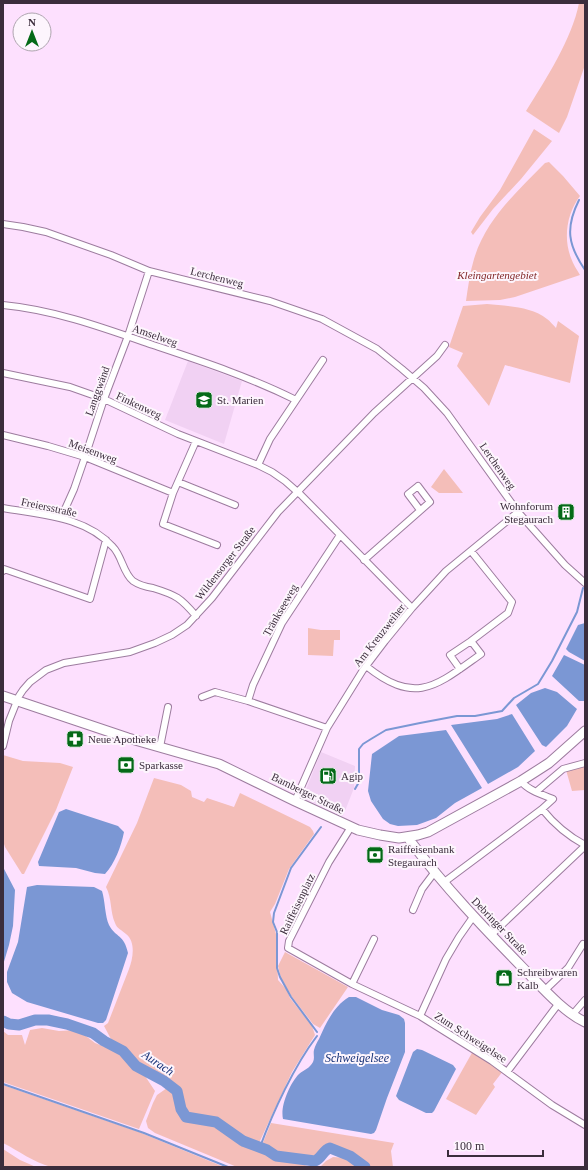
<svg xmlns="http://www.w3.org/2000/svg" width="588" height="1170" viewBox="0 0 588 1170" font-family="Georgia,serif">
<style>
.built{fill:#f1d1f3}
.green{fill:#f4beb9}
.water{fill:#7b97d4}
.lines{fill:none;stroke-linecap:round;stroke-linejoin:round}
.stream{stroke:#7b97d4;stroke-width:2}
.river{stroke:#7b97d4;stroke-width:11}
.street-casing{stroke:#9d7c9f;stroke-width:8}
.secondary-casing{stroke:#9d7c9f;stroke-width:11}
.street{stroke:#fff;stroke-width:6}
.secondary{stroke:#fff;stroke-width:9}
.labels{text-anchor:middle;dominant-baseline:central;stroke-width:4;stroke-linejoin:round;paint-order:stroke}
.park-label{font-size:11px;font-style:italic;fill:#822727;stroke:#fdf5fd}
.street-label{font-size:11px;fill:#3b2d3c;stroke:#fdf5fd}
.poi-label{font-size:11px;fill:#3b2d3c;stroke:#fdf5fd;text-anchor:start}
.water-label{font-size:12px;font-style:italic;fill:#153177;stroke:#fdf5fd}
</style>
<rect width="100%" height="100%" fill="#fde0fe"/>
<path class="built" d="M188 361 242 381 224 444 165 420Z
M321 752 355 766 354 788 343 816 305 799V792Z"/>
<path class="green" d="M579 3H585V65L567 117 559 133 526 111C546 79 572 39 579 3Z
M534 129 552 141 521 179 493 209 473 235 471 232 480 217 500 190Z
M549 162 563 176 580 196C567 213 563 238 571 258 573 264 577 270 580 275L515 297 500 300 466 301C468 287 470 272 474 259 486 219 517 192 545 163Z
M487 304C506 306 531 306 547 319 550 321 553 325 556 328L558 321 579 336 570 383 505 365 489 406 457 366 463 353 449 347 463 306Z
M444 469 463 493H439L431 487Z
M308 628 321 630H340V640H334L333 656 308 655Z
M3 755 23 761 60 763 73 767 56 810 24 874H22L5 847 3 841Z
M585 766V790L572 791 566 770Z
M154 778 181 785 191 791 192 797 204 802 207 798 234 807 240 793 310 827 313 831 314 834 289 869 275 904 270 912 276 934 278 980 287 990 290 998 312 1026 315 1035 292 1072 259 1143 247 1141 240 1137 236 1133 227 1128 219 1121 205 1119 187 1113 180 1093 175 1085 137 1065 121 1047 112 1041 104 1026 108 1023 129 969C133 958 136 942 126 934 122 930 117 929 115 923 110 912 112 898 106 887L137 823Z
M285 952 348 987 320 1028 313 1024 292 997 281 978 278 966Z
M42 1028 59 1031 78 1030 95 1043 123 1054 135 1068 143 1073 155 1091 139 1129 3 1082V1031L8 1035H22L25 1045 30 1030Z
M473 1051 503 1071 493 1084 495 1087 476 1115 446 1099Z
M3 1085 139 1132 224 1167H51C33 1162 19 1151 3 1143Z
M167 1088 172 1090 175 1097 180 1114 185 1118 208 1123 218 1126 230 1133 238 1141 263 1152 278 1161 299 1163 310 1167H237L155 1133 148 1128 146 1121 153 1103 157 1095Z
M271 1123 394 1143 391 1151 393 1167H368L353 1156 335 1147 329 1146 318 1153 316 1159 312 1160 293 1156 288 1157 279 1156 262 1145Z
M3 1149 20 1160 36 1167H3Z
M333 1157 347 1158 357 1167H320L326 1161Z"/>
<path class="water" d="M585 623V661L569 652 566 649 578 625Z
M564 655 585 665V701H579L552 676Z
M545 688 557 692 577 709 567 726 546 747 542 745 516 705 531 693Z
M512 714 535 751 518 767 488 784 451 725 497 719Z
M446 730 482 788 455 803 436 818 417 825 398 826 390 824 383 819 371 801 368 791 372 754 399 736Z
M66 809 118 826 124 832C121 847 115 863 105 874L95 873 76 868 39 866 38 862 59 812Z
M3 867 15 890 13 926 9 945 3 965Z
M37 885 94 887 102 891C105 900 105 917 109 925 116 938 124 934 128 953L106 1020 103 1023H98L27 1002 12 993 7 982V972L18 942 27 887Z
M349 997H356L382 1010 399 1015 404 1019 405 1023V1052L387 1098 376 1130 374 1133 371 1134 283 1119C280 1106 290 1083 299 1074 304 1070 310 1068 313 1062 315 1058 313 1054 314 1050 315 1046 317 1042 319 1039 326 1023 334 1006 349 997Z
M417 1049 422 1050 453 1065 456 1069 434 1111 432 1113H426L399 1100 396 1096 413 1052Z"/>
<g class="lines">
<path class="stream" d="M579 200C565 228 568 245 585 270
M355 789 359 782V749L363 744 371 739 386 730 420 723 457 716H475L502 711 514 698 538 684 552 661 577 612 583 588
M317 1032 291 997 280 977 277 968V932L273 922 274 913 291 868 321 827
M3 1084 144 1133 228 1167
M260 1147C273 1112 294 1066 317 1036"/>
<path class="river" d="M3 1021 9 1024 19 1025 35 1020H48L67 1024 93 1033 104 1041 123 1051 136 1066 164 1081 177 1091 181 1109 186 1117 216 1122 243 1141 267 1150 276 1156 315 1161C322 1158 323 1150 330 1148L350 1156 365 1167"/>
<defs>
<path id="street" d="M3 224 23 227 46 232 111 255 149 271 270 301 322 319 377 349 402 369 424 388 447 413 518 512 565 565 585 583
M3 305C55 310 104 328 153 345 201 361 250 377 296 400
M3 373 70 387 104 399 178 434 258 465 272 472 285 481 301 495 412 608
M3 435 48 446 85 457 173 493
M196 441 173 493 163 524 217 545
M258 465 270 439 323 360
M178 482 235 505
M3 508C41 515 85 516 113 547 122 556 123 573 133 581 139 585 146 587 153 588 176 595 181 598 196 616
M61 518 74 489 85 457 104 399 128 336 149 271
M364 560 430 502 418 486 408 494 420 510
M3 571 4 569 90 599 106 540
M366 666C416 706 436 686 481 654L471 641 508 613 512 602 471 551
M460 669 450 655 471 641
M202 697 215 692 248 701 327 728
M248 701 253 685 282 623 340 535
M3 746 9 721 19 696 23 690 30 682 46 670 64 663 130 652 155 643 172 635 187 625 212 598 278 512 374 413 437 356 445 345
M160 747 168 707
M537 791 563 769 585 763
M295 801 327 728 363 670 385 641 412 608 446 571 518 512
M542 809C554 824 568 836 585 845
M351 827 329 862 289 941 288 948 352 984 420 1016 492 1061 552 1105 585 1125
M443 883 542 809 553 799C543 795 527 790 521 781
M413 910 422 889 434 873
M491 935 585 846
M352 984 374 939
M545 990 568 968 583 944
M573 1014 585 1000
M420 1016 446 959 459 937 473 917
M507 1072 559 1003"/>
<path id="secondary" d="M3 696 128 738 219 764 295 801 358 830 380 835 399 838 418 835 428 832 521 781 549 763 585 731
M408 837 411 842C445 887 483 927 523 968 541 986 562 1011 585 1022"/>
</defs>
<use href="#street" class="street-casing"/>
<use href="#secondary" class="secondary-casing"/>
<use href="#street" class="street"/>
<use href="#secondary" class="secondary"/>
</g>
<defs>
<symbol id="school-square" viewBox="-11 -11 22 22"><rect x="-9" y="-9" width="18" height="18" rx="4" fill="#046a17" stroke="#fdf5fd"/><path d="M0-5L7-2L0 1L-7-2ZM-4 1L0 2.5L4 1V4Q0 6-4 4Z" fill="#fff"/></symbol>
<symbol id="building-square" viewBox="-11 -11 22 22"><rect x="-9" y="-9" width="18" height="18" rx="4" fill="#046a17" stroke="#fdf5fd"/><path d="M-4-6H4V6H1V3H-1V6H-4ZM-2.5-4.3h1.7v1.8h-1.7ZM.8-4.3h1.7v1.8H.8ZM-2.5-1h1.7V.8h-1.7ZM.8-1h1.7V.8H.8Z" fill="#fff"/></symbol>
<symbol id="pharmacy-square" viewBox="-11 -11 22 22"><rect x="-9" y="-9" width="18" height="18" rx="4" fill="#046a17" stroke="#fdf5fd"/><path d="M-2-6h4v4h4v4h-4v4h-4v-4h-4v-4h4Z" fill="#fff"/></symbol>
<symbol id="bank-square" viewBox="-11 -11 22 22"><rect x="-9" y="-9" width="18" height="18" rx="4" fill="#046a17" stroke="#fdf5fd"/><path d="M-6-4H6V4H-6ZM0-2.3a2.3 2.3 0 1 0 0 4.6a2.3 2.3 0 1 0 0-4.6Z" fill="#fff"/></symbol>
<symbol id="fuel-square" viewBox="-11 -11 22 22"><rect x="-9" y="-9" width="18" height="18" rx="4" fill="#046a17" stroke="#fdf5fd"/><path d="M-5.5-6h7V0h2V4h1.3V-2.5L3-4.5l.8-.8L6-3V5H2.5V1h-1V6h-7ZM-4.2-4.7v3.2H.2V-4.7Z" fill="#fff"/></symbol>
<symbol id="shop-square" viewBox="-11 -11 22 22"><rect x="-9" y="-9" width="18" height="18" rx="4" fill="#046a17" stroke="#fdf5fd"/><path d="M-5-2.5h2.3a2.7 3.5 0 0 1 5.4 0H5L5.5 6h-11ZM-1.5-2.5h3a1.5 2.3 0 0 0-3 0Z" fill="#fff"/></symbol>
</defs>
<g fill-rule="evenodd">
<use href="#school-square" x="194" y="390" width="20" height="20"/>
<use href="#building-square" x="556" y="502" width="20" height="20"/>
<use href="#pharmacy-square" x="65" y="729" width="20" height="20"/>
<use href="#bank-square" x="116" y="755" width="20" height="20"/>
<use href="#fuel-square" x="318" y="766" width="20" height="20"/>
<use href="#bank-square" x="365" y="845" width="20" height="20"/>
<use href="#shop-square" x="494" y="968" width="20" height="20"/>
</g>
<g class="labels">
<g class="park-label">
<text x="497" y="275">Kleingartengebiet</text>
</g>
<g class="street-label">
<text transform="translate(217 277) rotate(14)">Lerchenweg</text>
<text transform="translate(155 335) rotate(19)">Amselweg</text>
<text transform="translate(97 391) rotate(-70)">Langgwänd</text>
<text transform="translate(139 405) rotate(25)">Finkenweg</text>
<text transform="translate(93 451) rotate(20)">Meisenweg</text>
<text transform="translate(498 466) rotate(55)">Lerchenweg</text>
<text transform="translate(49 507) rotate(12)">Freiersstraße</text>
<text transform="translate(225 563) rotate(-52)">Wildensorger Straße</text>
<text transform="translate(280 610) rotate(-60)">Tränkseeweg</text>
<text transform="translate(379 635) rotate(-52)">Am Kreuzweiher</text>
<text transform="translate(308 793) rotate(26)">Bamberger Straße</text>
<text transform="translate(297 904) rotate(-64)">Raiffeisenplatz</text>
<text transform="translate(500 926) rotate(46)">Debringer Straße</text>
<text transform="translate(471 1037) rotate(33)">Zum Schweigelsee</text>
</g>
<g class="poi-label">
<text x="217" y="400">St. Marien</text>
<text x="553" y="506" text-anchor="end">Wohnforum<tspan x="553" dy="13">Stegaurach</tspan></text>
<text x="88" y="739">Neue Apotheke</text>
<text x="139" y="765">Sparkasse</text>
<text x="341" y="776">Agip</text>
<text x="388" y="849">Raiffeisenbank<tspan x="388" dy="13">Stegaurach</tspan></text>
<text x="517" y="972">Schreibwaren<tspan x="517" dy="13">Kalb</tspan></text>
</g>
<g class="water-label">
<text x="357" y="1058">Schweigelsee</text>
<text transform="translate(158 1063) rotate(34)">Aurach</text>
</g>
</g>
<rect width="588" height="1170" fill="none" stroke="#3b2d3c" stroke-width="8"/>
<g transform="translate(32 32)"><circle r="19" fill="#fdf5fd" stroke="#afa5b0"/>
<path d="M0-3L7 15L0 10L-7 15Z" fill="#046a17"/>
<text y="-6" font-size="11" font-weight="bold" text-anchor="middle" fill="#3b2d3c">N</text>
</g>
<path d="M448 1150v6h95v-6" fill="none" stroke="#3b2d3c" stroke-width="2"/>
<text x="454" y="1150" font-size="12" fill="#3b2d3c" stroke="#fdf5fd" stroke-width="3" paint-order="stroke">100 m</text>
</svg>
